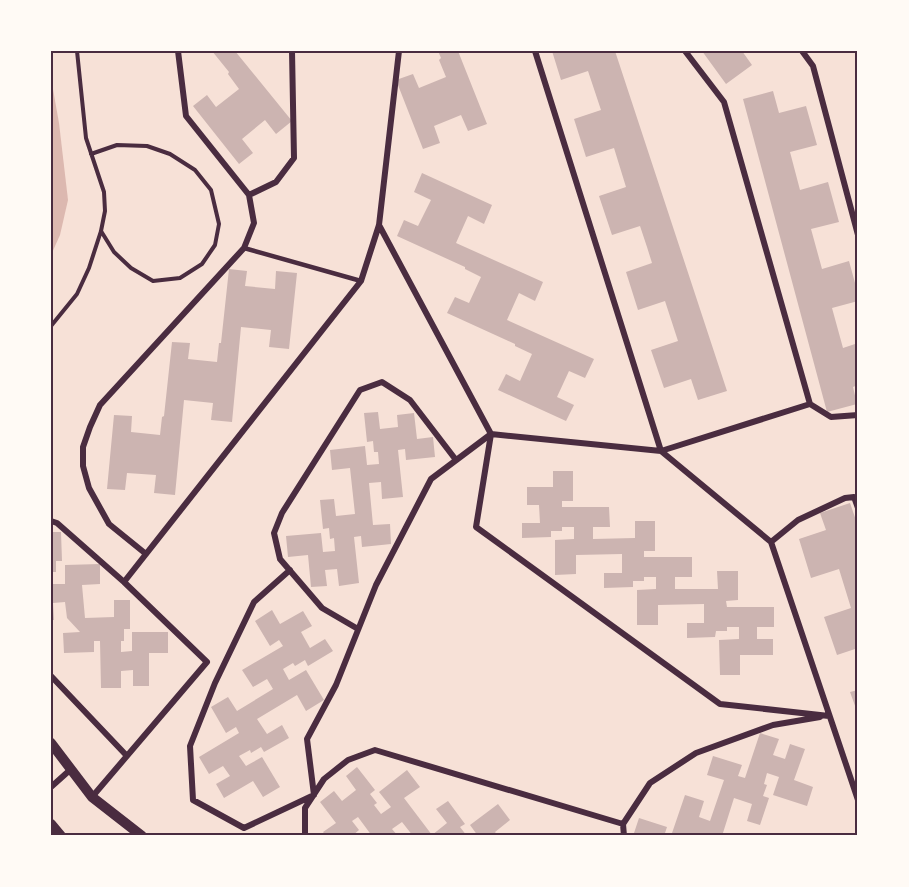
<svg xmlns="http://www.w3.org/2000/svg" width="909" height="887" viewBox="0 0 909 887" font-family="Figtree,sans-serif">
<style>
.water{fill:#dcb8b0}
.building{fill:#ccb4b1}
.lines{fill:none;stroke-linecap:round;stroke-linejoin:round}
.path{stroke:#4a2c40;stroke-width:4}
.service{stroke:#4a2c40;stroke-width:4.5}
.minor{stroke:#4a2c40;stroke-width:6}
.tertiary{stroke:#4a2c40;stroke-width:10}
.neatline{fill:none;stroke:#4a2c40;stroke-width:2}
</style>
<rect width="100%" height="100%" fill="#f7e1d7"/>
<path class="water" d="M51 78 59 123 68 200 60 235 51 255Z"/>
<path class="building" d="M212 51H235L292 121 276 134 265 120 242 139 253 153 239 164 193 106 207 95 216 107 239 89 228 74 229 72Z
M438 51H458L487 124 468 131 461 115 434 126 440 143 423 149 396 80 413 74 419 88 446 77 439 60 441 58Z
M552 51H615L727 391 698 400 691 379 664 388 651 350 678 341 665 301 638 310 626 272 652 263 647 247 640 226 612 235 599 196 626 187 614 148 586 157 574 119 601 110 588 71 561 80Z
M702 51H742L752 65 726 84Z
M773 91 779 113 806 106 817 145 790 152 800 190 828 182 839 222 811 229 822 269 849 261 858 294V301L832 308 843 348 858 343V385L853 387 857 404 827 412 743 99Z
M422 173 492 205 484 224 468 216 456 243 543 282 535 301 519 293 507 320 594 359 585 378 569 371 557 397 574 405 566 421 498 390 506 374 520 381 532 354 515 346V344L447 313 455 297 469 303 481 277 465 269V267L397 236 404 220 418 226 431 200 414 192Z
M229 269 247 271 245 286 275 289 276 271 297 273 289 349 269 347 271 330 241 327 232 422 211 420 213 403 184 400 175 495 154 493 156 475 127 473 125 490 107 489 114 415 132 416 131 432 160 435 162 417 164 416 172 342 190 343 188 359 217 362 219 343H221Z
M378 412 380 429 398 427 397 415 414 413 417 439 433 437 435 457 406 460 405 449 398 450 403 497 382 499 381 482 369 483 373 525 390 524 391 544 362 547 361 536 354 537 359 583 339 586 337 569 325 570 327 586 311 587 308 555 288 557 286 536 321 533 323 552 335 551 334 538 330 539 329 528 323 529 320 500 334 499 336 516 355 514 350 468 332 470 330 450 365 446 367 465 379 464 378 452H374L373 441 367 442 364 413Z
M553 471H573V501H562V507H609L610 527H593V539L635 538V521H655V551H644V557H692V577H675V589H718L717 571H738V600L726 601 727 607H774V627H757V639H773V655H740V675H720L719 640 739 639V627H727V631H716L715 637 687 638V623H704V604L658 605V625H637V590L656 589V577H644V581H633V587L604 588V573H622V554L576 555V574L555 575V540L574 539V527H562V531H551V537L522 538V523H540L539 505H527V487H553Z
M850 503 858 526V648L837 655 824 617 851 608 839 569 811 578 799 539 826 530 820 513Z
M51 532H61L62 561H56V572H51Z
M100 564V584L82 585 85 618 114 617V600H130V629H124V641H121V652L132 651V632H168V653H149V686H133V670L121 671V688H101L100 641H94V652L64 653 63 633 80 632 67 618 65 602 53 603 54 620H51V584H65V565Z
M272 610 280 624 303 611 312 626 301 632 310 648 325 639 333 651 308 666 305 660 295 666 293 663 283 669 289 680 306 670 324 700 306 711 297 695 257 719 267 734 282 725 289 738 264 752 261 747 251 753 250 750 239 756 246 766 262 757 280 787 263 797 253 781 224 798 216 784 230 776 223 766 209 774 199 757 239 733 236 727 226 733 211 707 228 697 237 711 273 689 267 679 253 687 242 670 283 646 279 640 270 646 255 621Z
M858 690V714L850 692Z
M760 733 779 739 773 755 785 759 790 744 805 749 794 780 813 787 807 806 773 795 779 777 767 773 764 784 767 785 763 796 769 798 760 825 747 821 752 804 734 798 722 836H697L693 835V836H671L685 795 704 801 699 817 710 821 724 780 707 775 713 756 742 765 738 776 745 778Z
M357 767 375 790 370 794 377 803 374 805 381 814 391 807 379 792 407 770 420 787 404 798 432 835 447 823 436 809 448 801 465 824 460 827 467 836H413L402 822 392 829 398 836H372L358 817 352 821 359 830 352 836H326L323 832 336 823 320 802 334 791 342 801 356 790 346 776Z
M498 804 510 820 495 832 498 836H478L470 825Z
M639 818 667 827 664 836H633Z"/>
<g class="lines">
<path class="path" d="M91 154 117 145 147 146 170 154 195 170 211 190 219 224 215 245 202 264 180 278 153 281 131 268 114 252 101 231
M51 326 77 294 89 268 101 231 105 211 104 192 86 138 77 51"/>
<path class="service" d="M244 248 361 281"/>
<path class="minor" d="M535 51 661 451 771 542 858 800
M685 51 724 102 810 404 831 417 858 415
M802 51 813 66 858 235
M249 195 276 182 294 158 292 51
M379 225 491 434 661 451 810 404
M491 434 476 527 720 704 829 716
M51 521 57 523 124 582 207 662 92 797
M771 542 798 520 845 498 854 497 858 508
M146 554 109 524 89 488 83 466V447L90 427 100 405 244 248 254 223 249 195 186 116 178 51
M290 570 254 602 215 683 190 746 193 800 244 828 314 795 307 739 336 685 376 585 431 479 491 434
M124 582 361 281 379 225 399 51
M358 629 322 608 280 559 274 533 282 513 360 390 382 382 410 400 456 460
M51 676 127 756
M51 787 70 770
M305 836V808L324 779 348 760 375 750 623 824
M624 836 623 824 650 783 696 753 773 725 820 717"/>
<path class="tertiary" d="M51 743 92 797 142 836
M51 824 61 836"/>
</g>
<rect width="909" height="887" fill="none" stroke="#fffaf5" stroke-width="105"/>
<rect x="52" y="52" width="804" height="782" class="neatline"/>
</svg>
